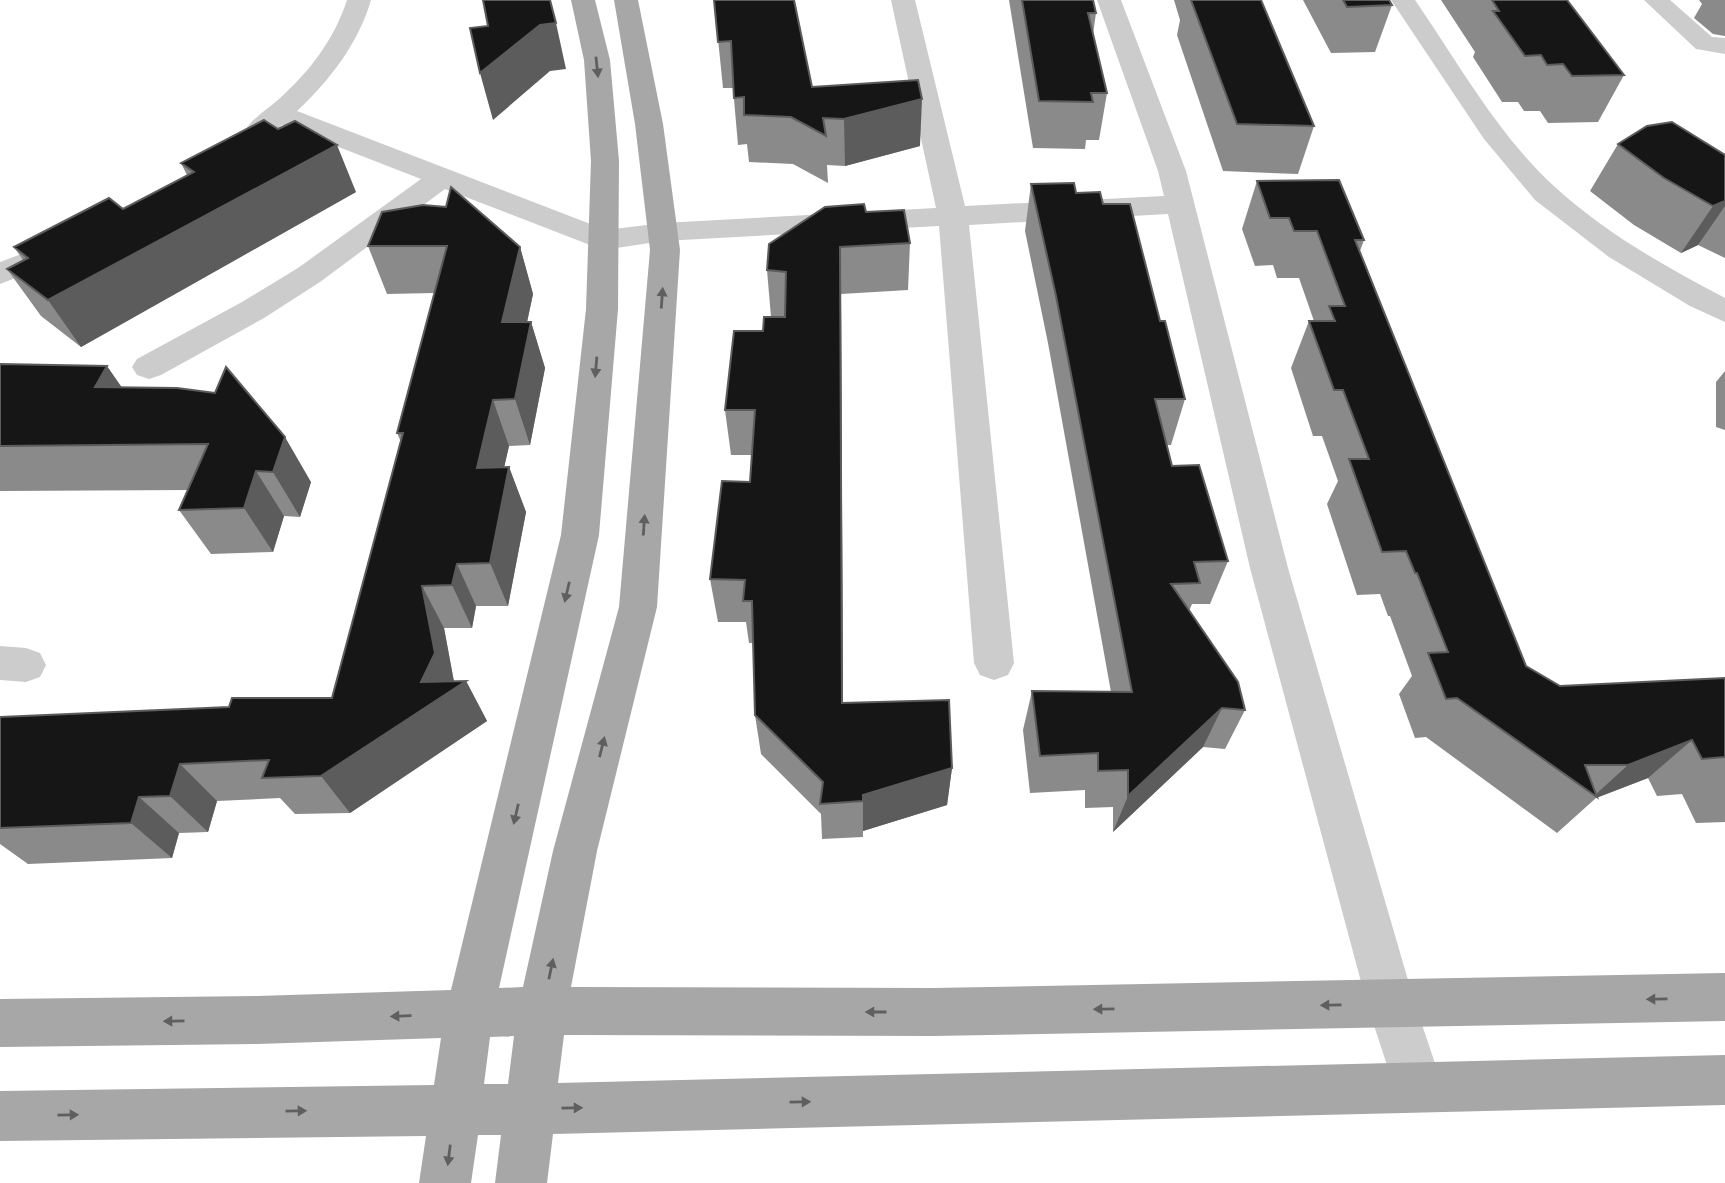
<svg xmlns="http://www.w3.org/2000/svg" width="1725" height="1183" viewBox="0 0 1725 1183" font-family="'Archivo Narrow',sans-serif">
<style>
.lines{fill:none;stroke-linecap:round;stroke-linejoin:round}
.minor{fill:#ccc;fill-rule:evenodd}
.major{fill:#a7a7a7;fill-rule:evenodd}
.wall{fill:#8a8a8a}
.shaded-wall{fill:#5c5c5c}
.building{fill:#161616;stroke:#5c5c5c;stroke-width:2}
.oneway{fill:#5f5f5f}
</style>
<rect width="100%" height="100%" fill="#fff"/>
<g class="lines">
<path class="minor" d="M347 0H371C358 44 330 80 297 111L606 230 663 223 936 208 891 0H915L965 206 1164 196 1158 171 1097 0H1121L1186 171 1288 568 1415 1004 1443 1087 1436 1105 1418 1112 1400 1105 1367 1004 1250 568 1168 214 969 225 1014 663 1008 675 994 680 980 675 974 663 939 226 663 241 603 250 445 189 320 282 264 318 161 375 149 379 137 375 132 367 137 359 242 302 298 268 421 179 282 125C271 134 265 138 250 135L246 129C254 117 268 109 279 99 310 71 334 40 347 0Z
M1391 0H1415C1459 64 1498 135 1555 187 1605 233 1666 267 1725 298V322L1690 306 1609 257 1535 200 1484 139Z
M1644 0H1670L1712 37 1725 38V54L1696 49Z
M56 241 67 244 71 251 67 258 0 284V262Z
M0 646 26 648 40 653 46 665 40 677 26 682 0 680Z"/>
<path class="major" d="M571 0H595L610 60 619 161 618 309 599 535 499 988 523 987 553 851 619 607 650 250 635 124 614 0H638L663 124 680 250 657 607 597 851 571 987 933 988 1725 973V1021L933 1036 564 1035 558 1083 1725 1055V1105L553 1134 547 1183H495L501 1135H478L471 1183H419L426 1136 0 1141V1091L434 1085 441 1038 257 1044 0 1047V999L257 996 451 990 561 535 586 309 591 161 584 60ZM514 1036 508 1084H484L490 1037Z"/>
</g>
<path class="wall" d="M714 0 812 87 920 146 845 166 827 165 828 183 793 164 749 162 747 144 738 145 733 88H723Z
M1009 0H1093L1096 13 1093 34 1107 93 1099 140H1086L1085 149 1033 148Z
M1174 0H1261L1314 126 1298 174 1223 171 1177 35 1180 20Z
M1303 0H1389L1392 5 1375 52 1331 53Z
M1441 0H1567L1624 75 1598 122 1548 123 1540 111H1524L1518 102H1502L1473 57 1475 52Z
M1699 0H1725V36L1713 34 1694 18 1702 4Z
M1618 144 1725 155V258L1698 245 1681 253 1634 225 1590 191Z
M181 163 356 192 81 347 41 316 7 269 23 260 14 247 123 209 187 175Z
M1257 181 1364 240 1360 251 1526 666 1560 686 1725 678V822L1696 823 1682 794 1657 796 1648 778 1596 798 1557 833 1426 737 1415 738 1399 694 1412 676 1390 616H1388L1380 594 1357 595 1327 504 1338 481 1322 436H1313L1291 368 1309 321H1314L1299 278H1277L1273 265 1255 266 1242 229Z
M1031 184 1076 193 1103 204 1160 321 1185 399 1171 445H1166L1172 466 1228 561 1210 604H1192L1189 611 1245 710 1225 749 1203 747 1113 832V807L1085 808V790L1030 793 1023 730 1032 691 1111 692 1048 343 1025 231Z
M382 212 520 247 533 294 527 322H531L545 368 530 445 509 446 504 467H509L526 512 508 606H476L472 628H444L454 681H466L487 721 350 813 295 814 280 798 217 801 208 832 179 833 172 858 28 864 0 844V717L229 707 332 698 401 442 397 433 434 293 387 294 368 246Z
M866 212 910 243 908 290 841 294 843 703 952 768 947 805 863 831V837L822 839 821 814 761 754 755 715 753 643H749L746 622H718L710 579 750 482 752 455H731L725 410 771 317 767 270Z
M0 364 122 387 311 482 300 517 284 516 273 552 211 554 179 510 188 490 0 491Z
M1725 371V430L1716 427V382Z"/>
<path class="shaded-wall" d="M556 23 566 69 550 71 493 120 480 73 540 25Z
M922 99 920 146 845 166 844 119Z
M337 145 356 192 81 347 48 300Z
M1725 201V206L1698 245 1681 253 1713 206Z
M520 247 533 294 517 369 502 322Z
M840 247 841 294 843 742 842 703Z
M531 322 545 368 530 445 515 399Z
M107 366 139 412 95 387Z
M493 400 509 446 494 512 477 468Z
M285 437 311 482 300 517 273 472Z
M509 467 526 512 508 606 490 563Z
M256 471 284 516 273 552 244 508Z
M457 564 476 606 472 628 452 585Z
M422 586 444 628 455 688 466 681 487 721 350 813 321 776 421 682Z
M1222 708 1203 747 1113 832 1128 796Z
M1692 740 1648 778 1596 798 1597 797 1595 795 1628 765Z
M180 764 217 801 208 832 170 796Z
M952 768 947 805 863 831V795Z
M139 797 179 833 172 858 131 823Z"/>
<path class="building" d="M483 0H550L556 23 540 25 480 73 470 28 488 26Z
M714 0H794L812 87 918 80 922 99 844 119 823 118 826 136 791 117 744 115V97L734 98 731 41 718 42Z
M1022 0H1093L1096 13H1088L1107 93H1091L1093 102 1039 101Z
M1191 0H1261L1314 126 1237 124Z
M1343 0H1389L1392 5 1347 7Z
M1492 0H1567L1624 75 1572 76 1563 64 1547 65 1541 55 1525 56 1493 11H1499Z
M264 120 278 129 295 121 337 145 48 300 7 269 28 258 14 247 109 198 123 209 194 172 181 163Z
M1672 122 1725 155V201L1713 206 1664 178 1618 144 1647 126Z
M1339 180 1364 240H1355L1526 666 1560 686 1725 678V757L1702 759 1692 740 1628 765H1585L1597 797 1457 698 1446 699 1428 653 1448 652 1417 573H1415L1406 551 1382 552 1349 459H1369L1343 390H1334L1309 321H1335L1329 306H1345L1317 231H1294L1289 218H1270L1257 181Z
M1074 183 1076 193 1100 192 1103 204H1130L1160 321H1165L1185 399H1155L1172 466 1199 465 1228 561 1194 562 1200 583 1171 584 1238 682 1245 710 1222 708 1128 796V770L1098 771V753L1040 756 1032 691 1132 692 1056 296 1031 184Z
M451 187 520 247 502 322H531L515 399 493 400 477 468 509 467 490 563 457 564 452 585 422 586 435 653 421 682 466 681 321 776 262 778 269 760 180 764 170 796 139 797 131 823 0 828V717L229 707 232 698H332L403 433H397L447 246H368L382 212 423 205 446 207Z
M864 204 866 212 904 210 910 243 840 247 842 703 949 700 952 768 863 795V801L820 804 823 782 755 715 752 601H743L745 580 710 579 722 481 750 482 755 410H725L734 331H763L764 317H785L786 272 767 270 769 244 825 207Z
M0 364 107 366 95 387 177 388 215 393 226 367 285 437 273 472 256 471 244 508 179 510 208 444 0 446Z"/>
<defs><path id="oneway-solid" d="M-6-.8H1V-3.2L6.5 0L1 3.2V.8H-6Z" transform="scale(1.75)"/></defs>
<g class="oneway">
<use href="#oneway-solid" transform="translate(597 67) rotate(84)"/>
<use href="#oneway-solid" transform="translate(662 298) rotate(-86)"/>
<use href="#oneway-solid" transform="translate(596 367) rotate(95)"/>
<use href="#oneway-solid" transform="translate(644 525) rotate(-86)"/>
<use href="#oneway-solid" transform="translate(567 592) rotate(103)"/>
<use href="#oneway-solid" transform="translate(602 747) rotate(-76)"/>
<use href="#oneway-solid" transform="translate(516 814) rotate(103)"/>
<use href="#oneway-solid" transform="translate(551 969) rotate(-78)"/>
<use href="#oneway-solid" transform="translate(1657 999) rotate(179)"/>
<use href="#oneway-solid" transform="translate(1331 1005) rotate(179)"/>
<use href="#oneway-solid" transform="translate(1104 1009) rotate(179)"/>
<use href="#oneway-solid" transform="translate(876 1012) rotate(-180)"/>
<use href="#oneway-solid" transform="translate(401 1016) rotate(178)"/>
<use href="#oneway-solid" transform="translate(174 1021) rotate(179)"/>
<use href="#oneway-solid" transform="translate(800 1102) rotate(-1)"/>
<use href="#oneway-solid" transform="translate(572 1108) rotate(-1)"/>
<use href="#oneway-solid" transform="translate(296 1111) rotate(-1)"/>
<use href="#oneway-solid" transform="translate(68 1115) rotate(-1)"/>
<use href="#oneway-solid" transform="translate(449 1155) rotate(97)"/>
</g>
</svg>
